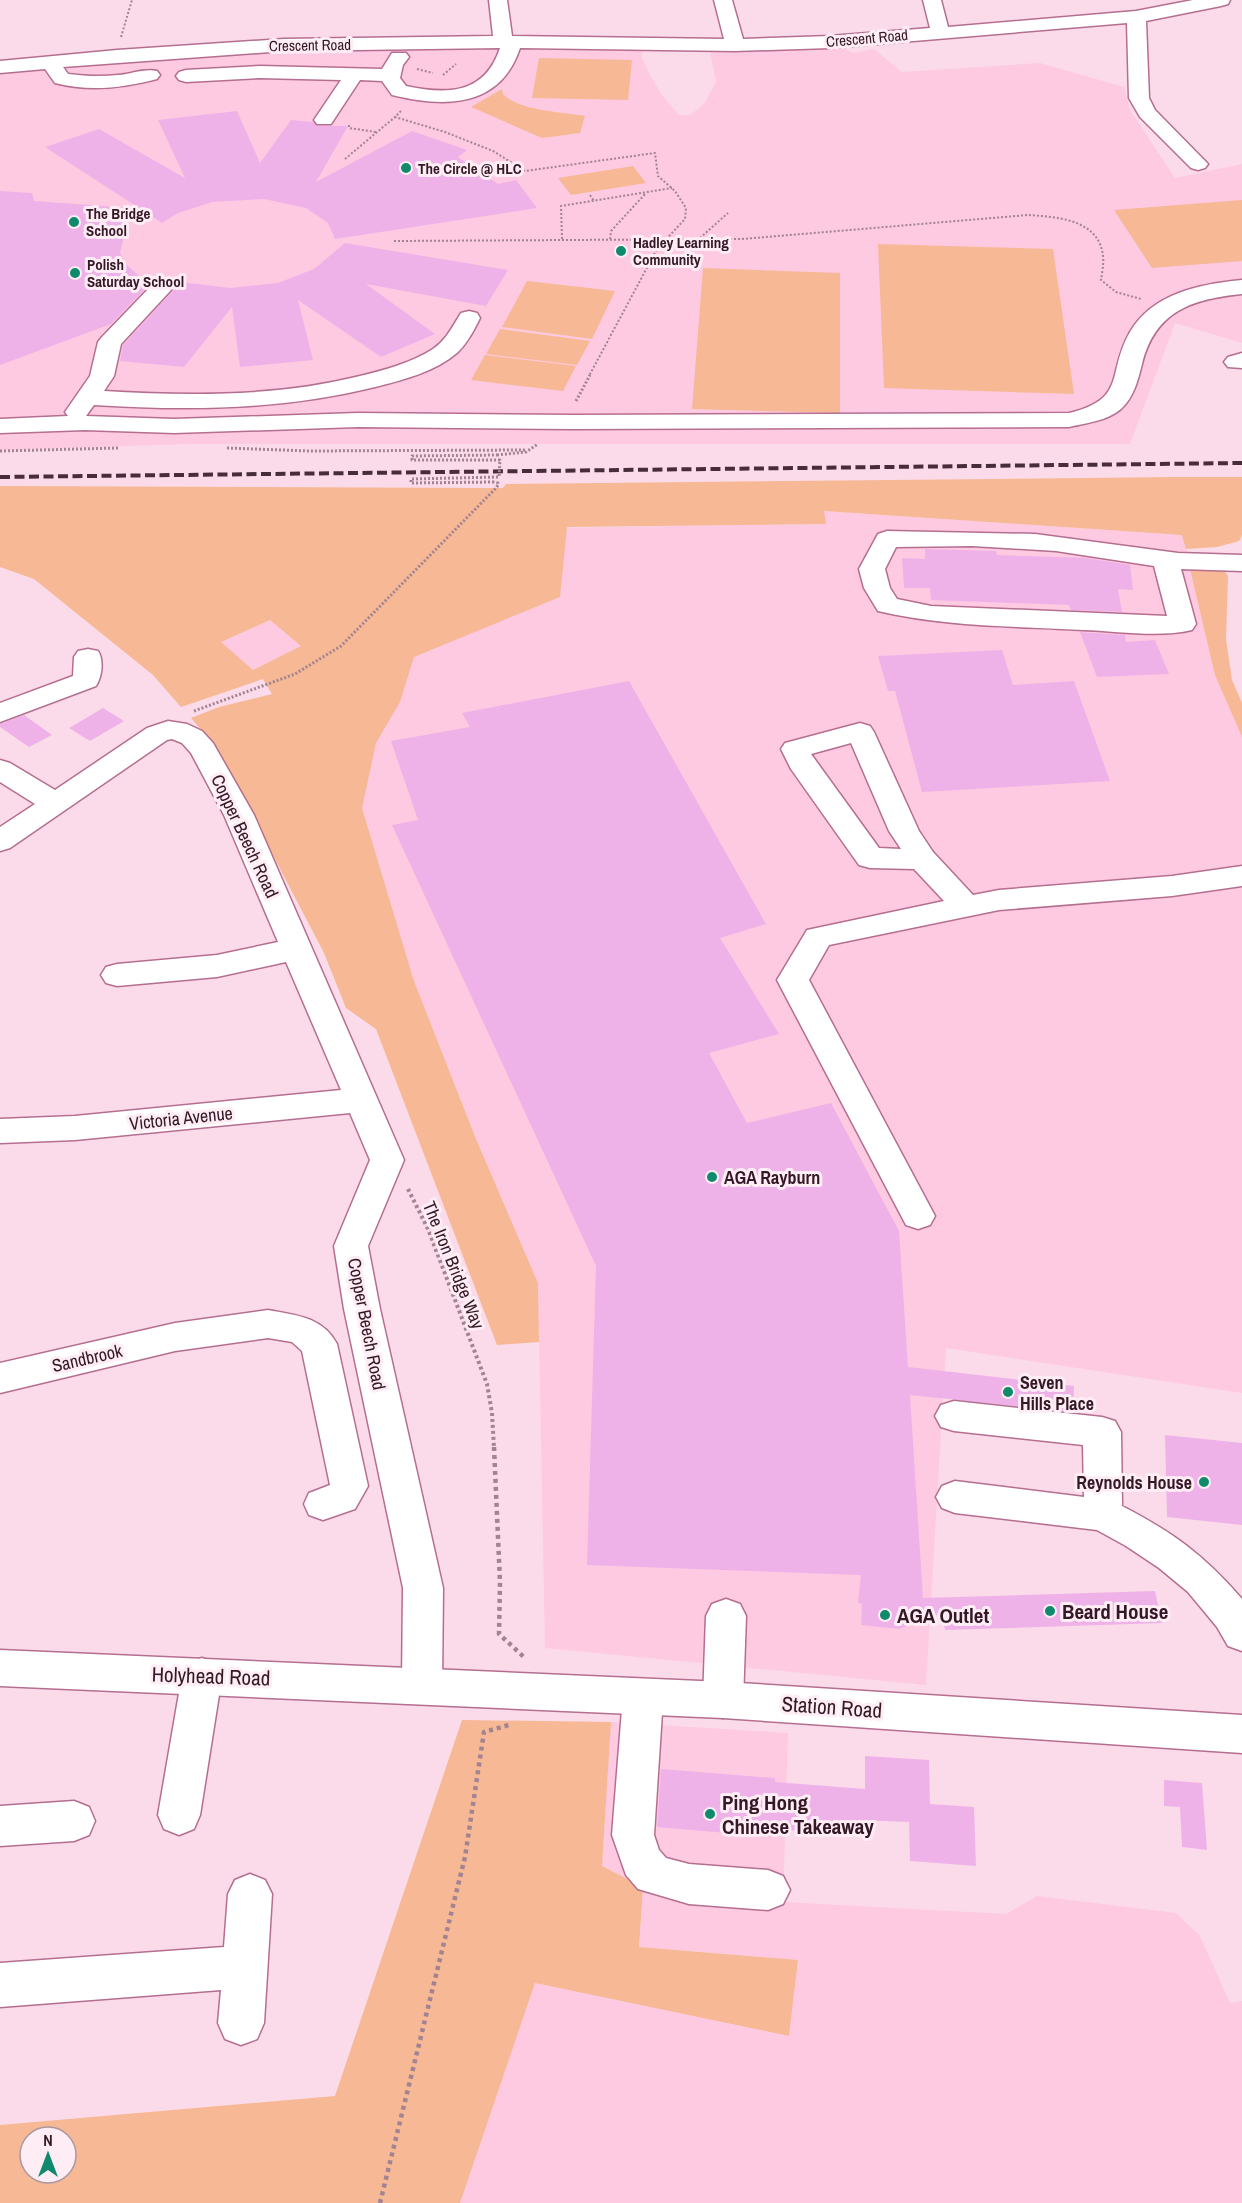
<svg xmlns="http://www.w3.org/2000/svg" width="1242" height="2203" viewBox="0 0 1242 2203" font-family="'Archivo Narrow',sans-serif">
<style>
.built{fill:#fecae1}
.green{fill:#f6b895;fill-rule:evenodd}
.building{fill:#efb2e8}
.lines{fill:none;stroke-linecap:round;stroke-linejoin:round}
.minor-casing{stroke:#b56e90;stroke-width:3}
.major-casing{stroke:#b56e90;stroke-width:3}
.path-far3{stroke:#a18391;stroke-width:2;stroke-dasharray:2 2;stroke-linecap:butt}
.path-far2{stroke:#a18391;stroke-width:3;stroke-dasharray:2 2;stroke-linecap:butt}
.path-far1{stroke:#a18391;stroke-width:4;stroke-dasharray:3 3;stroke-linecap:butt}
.path{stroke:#a18391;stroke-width:4.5;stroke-dasharray:4 4;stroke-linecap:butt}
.minor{fill:#fff;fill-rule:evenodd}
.major{fill:#fff;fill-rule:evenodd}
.rail{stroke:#482c3a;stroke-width:4;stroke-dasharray:10 4.5;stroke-linecap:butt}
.path-bridge{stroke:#a18391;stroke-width:3;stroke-dasharray:2 2;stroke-linecap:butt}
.poi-dot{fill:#108a6d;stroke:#feedf4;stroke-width:2}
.labels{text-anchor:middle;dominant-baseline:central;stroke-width:6;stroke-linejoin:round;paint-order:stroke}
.far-street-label{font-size:15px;fill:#341826;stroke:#feedf4}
.far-poi-label{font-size:15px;font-weight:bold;fill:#341826;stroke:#feedf4;text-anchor:start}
.street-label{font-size:18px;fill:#341826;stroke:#feedf4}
.poi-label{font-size:18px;font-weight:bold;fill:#341826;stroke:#feedf4;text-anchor:start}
.near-poi-label{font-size:21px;font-weight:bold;fill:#341826;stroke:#feedf4;text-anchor:start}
.near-street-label{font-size:21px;fill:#341826;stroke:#feedf4}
</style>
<rect width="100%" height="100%" fill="#fbdbe9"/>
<path class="built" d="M501 48 643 51 641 56 650 75 661 94 679 115H690L704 104 716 82 710 52 845 49 853 53 874 49 902 72 1040 63 1124 87 1130 110 1175 178 1242 164V343L1175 323 1130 444H187L0 450V73L90 64 285 51Z
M823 511 1183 535 1215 675 1242 737V1393L946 1348 926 1685 545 1648 538 1283 476 1139 414 981 362 808 358 649 463 529 826 524Z
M270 620 302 646 253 670 220 642Z
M611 1722 788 1733 783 1902 1006 1914 1037 1896 1176 1913 1200 1936 1230 2003 1242 2001V2203H459L535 1983 789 2036 798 1960 639 1947 643 1887 602 1866Z"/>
<path class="green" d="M539 58 632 60 628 100 532 98Z
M502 89 503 94C519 111 563 112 585 116L580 133 542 138 471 107Z
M633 166 646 183 571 195 558 178Z
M1242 200V261L1152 268 1114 210Z
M878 244 1053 249 1074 394 884 388Z
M703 268 840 273V413L692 409Z
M527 281 615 291 592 339 502 327Z
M500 329 590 341 577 365 486 354Z
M485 355 576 366 563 391 471 380Z
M1175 477H1242V535L1239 541 1217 547 1186 549 1182 535 824 511 826 524 567 527 560 597 414 657 400 702 376 743 362 808 414 981 476 1139 538 1283 539 1342 497 1345 376 1029 346 1008 324 953 217 748 191 718 219 707 272 694 263 679 181 707 153 675 34 579 0 567V486L486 488H503L506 484ZM270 620 301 646 253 670 221 642Z
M1190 569 1224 570 1228 576 1226 639 1232 680 1242 703V737L1215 675Z
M462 1720 611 1722 602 1866 643 1887 639 1947 798 1960 789 2036 535 1983 460 2203H0V2125L335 2096ZM30 2137H66V2173H30Z"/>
<path class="building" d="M237 111 260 163 291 120 313 122 317 126H348L316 182 412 131 467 150 458 157 498 184 516 180 537 208 335 239 328 223 306 208 264 199 212 202 178 213 162 223 45 147 99 129 185 178 158 120Z
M0 191 32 193 34 201 131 208 120 253 127 265 149 285 111 324 0 365Z
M345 243 508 270 486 306 366 284 435 334 381 357 298 300 313 360 240 367 232 307 184 367 120 361 123 345 181 282 230 288 278 283 314 269Z
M925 549 996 551 997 555 1086 558 1130 565 1133 590 1118 589 1122 612 1071 610 1069 605 931 600 930 588H904L902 558 925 559Z
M1080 632 1125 635 1126 642 1155 640 1169 674 1097 677Z
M1002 650 1013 685 1074 681 1110 781 922 792 895 691H888L878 656Z
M629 681 766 924 720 938 779 1034 709 1053 747 1123 831 1103 899 1231 908 1367 1074 1386 1073 1412 910 1395 923 1598 1155 1591 1162 1623 945 1630 942 1613 899 1629 861 1625 862 1604 858 1603 861 1575 587 1565 596 1266 392 825 418 820 391 741 470 727 462 713Z
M103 708 124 721 90 741 69 728Z
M24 715 52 735 29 747 0 727V724Z
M1165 1435 1242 1443V1525L1167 1517Z
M865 1756 929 1760 930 1804 974 1807 976 1866 910 1861 909 1822 859 1820V1835L773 1829 772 1837 657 1827 661 1769 775 1778V1782L865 1789Z
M1164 1780 1202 1783 1207 1850 1182 1847 1180 1807 1164 1806Z"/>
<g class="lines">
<defs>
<path id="minor" d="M489 0H507L512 36 724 39 714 0H732L743 39 830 36 930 28 923 0H941L948 27 1136 11 1193 0H1230L1228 4 1221 6 1146 21 1149 98 1155 110 1208 164 1205 168 1198 170 1191 168 1140 117 1129 98 1127 23 830 48 735 51 520 48C500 108 445 108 392 95L382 81 360 80 331 124H317L314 120 341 80 260 78 186 82 179 80 176 76 179 72 186 70 260 66 382 69 392 53H406L409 57 403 65 400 78 406 86C448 95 485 94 500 48L284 51 63 67 68 74C85 76 101 77 118 75 131 74 145 68 157 71L160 75 157 79C123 88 89 92 55 83L45 69 0 73V61L117 50 284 39 493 36Z
M1242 280V294C1192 299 1155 311 1142 364 1138 380 1134 397 1121 409 1107 421 1086 423 1069 427L573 429 358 427 174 433 85 430 0 433V419L68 416 65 412 90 376 98 342 102 337 152 285 160 283 168 285 171 290 121 344 114 376 104 391C189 396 276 397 360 376 385 370 411 363 433 349 447 339 452 327 461 313L469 311 477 313 480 318C474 330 468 342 458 352 435 372 403 380 375 387 282 410 189 411 94 405L86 416 174 419 358 413 573 415 1069 413C1128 399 1106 373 1130 332 1153 293 1200 284 1242 280Z
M1242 353V368L1228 367 1224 362 1228 357Z
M887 531 1035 534 1178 553 1242 555V571L1181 569 1196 624 1192 630C1160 638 1116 631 1083 630 1014 626 945 627 878 611L864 588 859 569 878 534ZM972 546 1056 551 1154 566 1167 616 931 606 897 599 890 588 885 569 896 547Z
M88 649 98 651C104 660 102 677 96 686L0 722V703L73 676 74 657 78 651Z
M168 721 187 724 202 731 213 743 254 815 404 1160 368 1246 380 1309 443 1588 442 1685 436 1698 422 1703 408 1698 402 1685 403 1588 344 1309 334 1246 370 1160 350 1113 75 1140 0 1143V1119L75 1116 341 1090 286 962 217 977 117 986 106 983 101 975 106 967 117 964 217 955 278 942 224 815 191 753 182 743 172 739 167 740 10 848 0 851V827L35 804 0 782V760L10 763 55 790 147 728Z
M860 723 870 726 874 732 919 831 933 852 973 895 999 890 1172 876 1242 866V886L1172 896 999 910 829 945 809 980 935 1216 930 1225 918 1229 906 1225 777 980 807 930 944 901 914 869 870 868 859 865 791 769 781 749 785 743ZM851 743 889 831 901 849 879 848 811 754Z
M268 1310C296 1315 323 1317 337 1344L368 1486 355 1509 323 1520 309 1515 304 1504 309 1493 330 1485 302 1351 292 1342 268 1338 175 1351 0 1393V1363L175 1323Z
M954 1401 1102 1417 1115 1421 1121 1432 1122 1506C1174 1533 1204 1555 1242 1599V1651L1228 1646 1217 1627 1188 1592 1159 1568 1126 1546 1097 1530 955 1513 942 1508 936 1497 942 1486 955 1481 1084 1497 1083 1445 954 1431 941 1427 935 1416 941 1405Z
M726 1599 740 1604 746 1616 743 1700 737 1713 723 1718 709 1713 703 1700 706 1616 712 1604Z
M202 1658 216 1663 222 1676 200 1815 194 1829 179 1835 164 1829 158 1815 182 1676 188 1663Z
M643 1679 657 1684 663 1697 654 1835 659 1850 666 1858 689 1864 768 1870 783 1876 790 1890 783 1904 768 1910 689 1904 638 1889 626 1875 612 1835 623 1697 629 1684Z
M74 1801 89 1807 95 1821 89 1835 74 1841 0 1846V1806Z
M250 1874 265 1880 272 1894 264 2023 257 2039 241 2045 225 2039 218 2023 221 1990 0 2007V1963L224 1947 228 1894 235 1880Z"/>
<path id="major" d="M0 1650 723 1682 1242 1715V1753L723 1718 0 1686Z"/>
</defs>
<use href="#minor" class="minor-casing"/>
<use href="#major" class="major-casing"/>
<path class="path-far3" d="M121 37 132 0
M417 69 433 73
M443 75 456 64
M401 111 395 117 445 132 493 151 525 171 655 153 658 176 675 191 686 208 685 219 657 249 589 376
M349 125V128L376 132
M345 159 395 117
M590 195 594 201
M700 238 728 213
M562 239 561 206 672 188
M610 239 611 231 646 193
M394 241 742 239 1028 215C1057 217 1099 219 1103 256 1104 264 1102 273 1101 280L1116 292 1141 299"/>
<path class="path-far2" d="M576 401 590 375
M227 448 309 451 525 450
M0 451 118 448
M497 455 526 452 538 444
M194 711 295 674 341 646 497 487 498 483 494 482"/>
<path class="path-far1" d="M408 1189 428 1229 487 1384 492 1413 494 1448"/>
<path class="path" d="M494 1447 500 1582 499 1634 525 1658
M380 2203 465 1857 484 1732 509 1725"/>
<use href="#minor" class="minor"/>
<use href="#major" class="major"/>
<path class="rail" d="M0 477 1242 463"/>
<path class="path-bridge" d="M494 482 411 483V479L499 477 500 460H412V456L497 455"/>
</g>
<g class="poi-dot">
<circle cx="406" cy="168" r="6"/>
<circle cx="74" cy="222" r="6"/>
<circle cx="621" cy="251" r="6"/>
<circle cx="75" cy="273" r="6"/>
<circle cx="712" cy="1177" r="6"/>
<circle cx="1008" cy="1392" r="6"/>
<circle cx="1204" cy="1482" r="6"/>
<circle cx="1050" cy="1611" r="6"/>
<circle cx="885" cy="1615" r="6"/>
<circle cx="710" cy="1814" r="6"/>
</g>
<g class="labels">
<g class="far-street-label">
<text transform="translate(867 38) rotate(-5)">Crescent Road</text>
<text transform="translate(310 45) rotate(-1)">Crescent Road</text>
</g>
<g class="far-poi-label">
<text x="418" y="168">The Circle @ HLC</text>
<text x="86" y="213">The Bridge<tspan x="86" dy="17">School</tspan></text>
<text x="633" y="242">Hadley Learning<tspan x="633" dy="17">Community</tspan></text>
<text x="87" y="264">Polish<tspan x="87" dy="17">Saturday School</tspan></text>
</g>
<g class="street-label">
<text transform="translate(245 836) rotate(65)">Copper Beech Road</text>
<text transform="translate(181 1118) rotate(-6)">Victoria Avenue</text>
<text transform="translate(454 1265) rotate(68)">The Iron Bridge Way</text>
<text transform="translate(367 1324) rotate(79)">Copper Beech Road</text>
<text transform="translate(87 1358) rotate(-13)">Sandbrook</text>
</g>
<g class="poi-label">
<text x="724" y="1177">AGA Rayburn</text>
<text x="1020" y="1382">Seven<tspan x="1020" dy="21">Hills Place</tspan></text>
<text x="1192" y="1482" text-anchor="end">Reynolds House</text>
</g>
<g class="near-poi-label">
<text x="1062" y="1611">Beard House</text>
<text x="897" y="1615">AGA Outlet</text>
<text x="722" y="1802">Ping Hong<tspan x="722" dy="24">Chinese Takeaway</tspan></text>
</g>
<g class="near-street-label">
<text transform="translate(211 1676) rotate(2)">Holyhead Road</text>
<text transform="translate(832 1707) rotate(4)">Station Road</text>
</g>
</g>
<g transform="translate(48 2155)"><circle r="28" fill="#feedf4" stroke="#ad98a2" stroke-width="1.5"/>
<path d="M0-4.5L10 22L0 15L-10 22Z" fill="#108a6d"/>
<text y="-9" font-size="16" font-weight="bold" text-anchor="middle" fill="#341826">N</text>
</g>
</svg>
